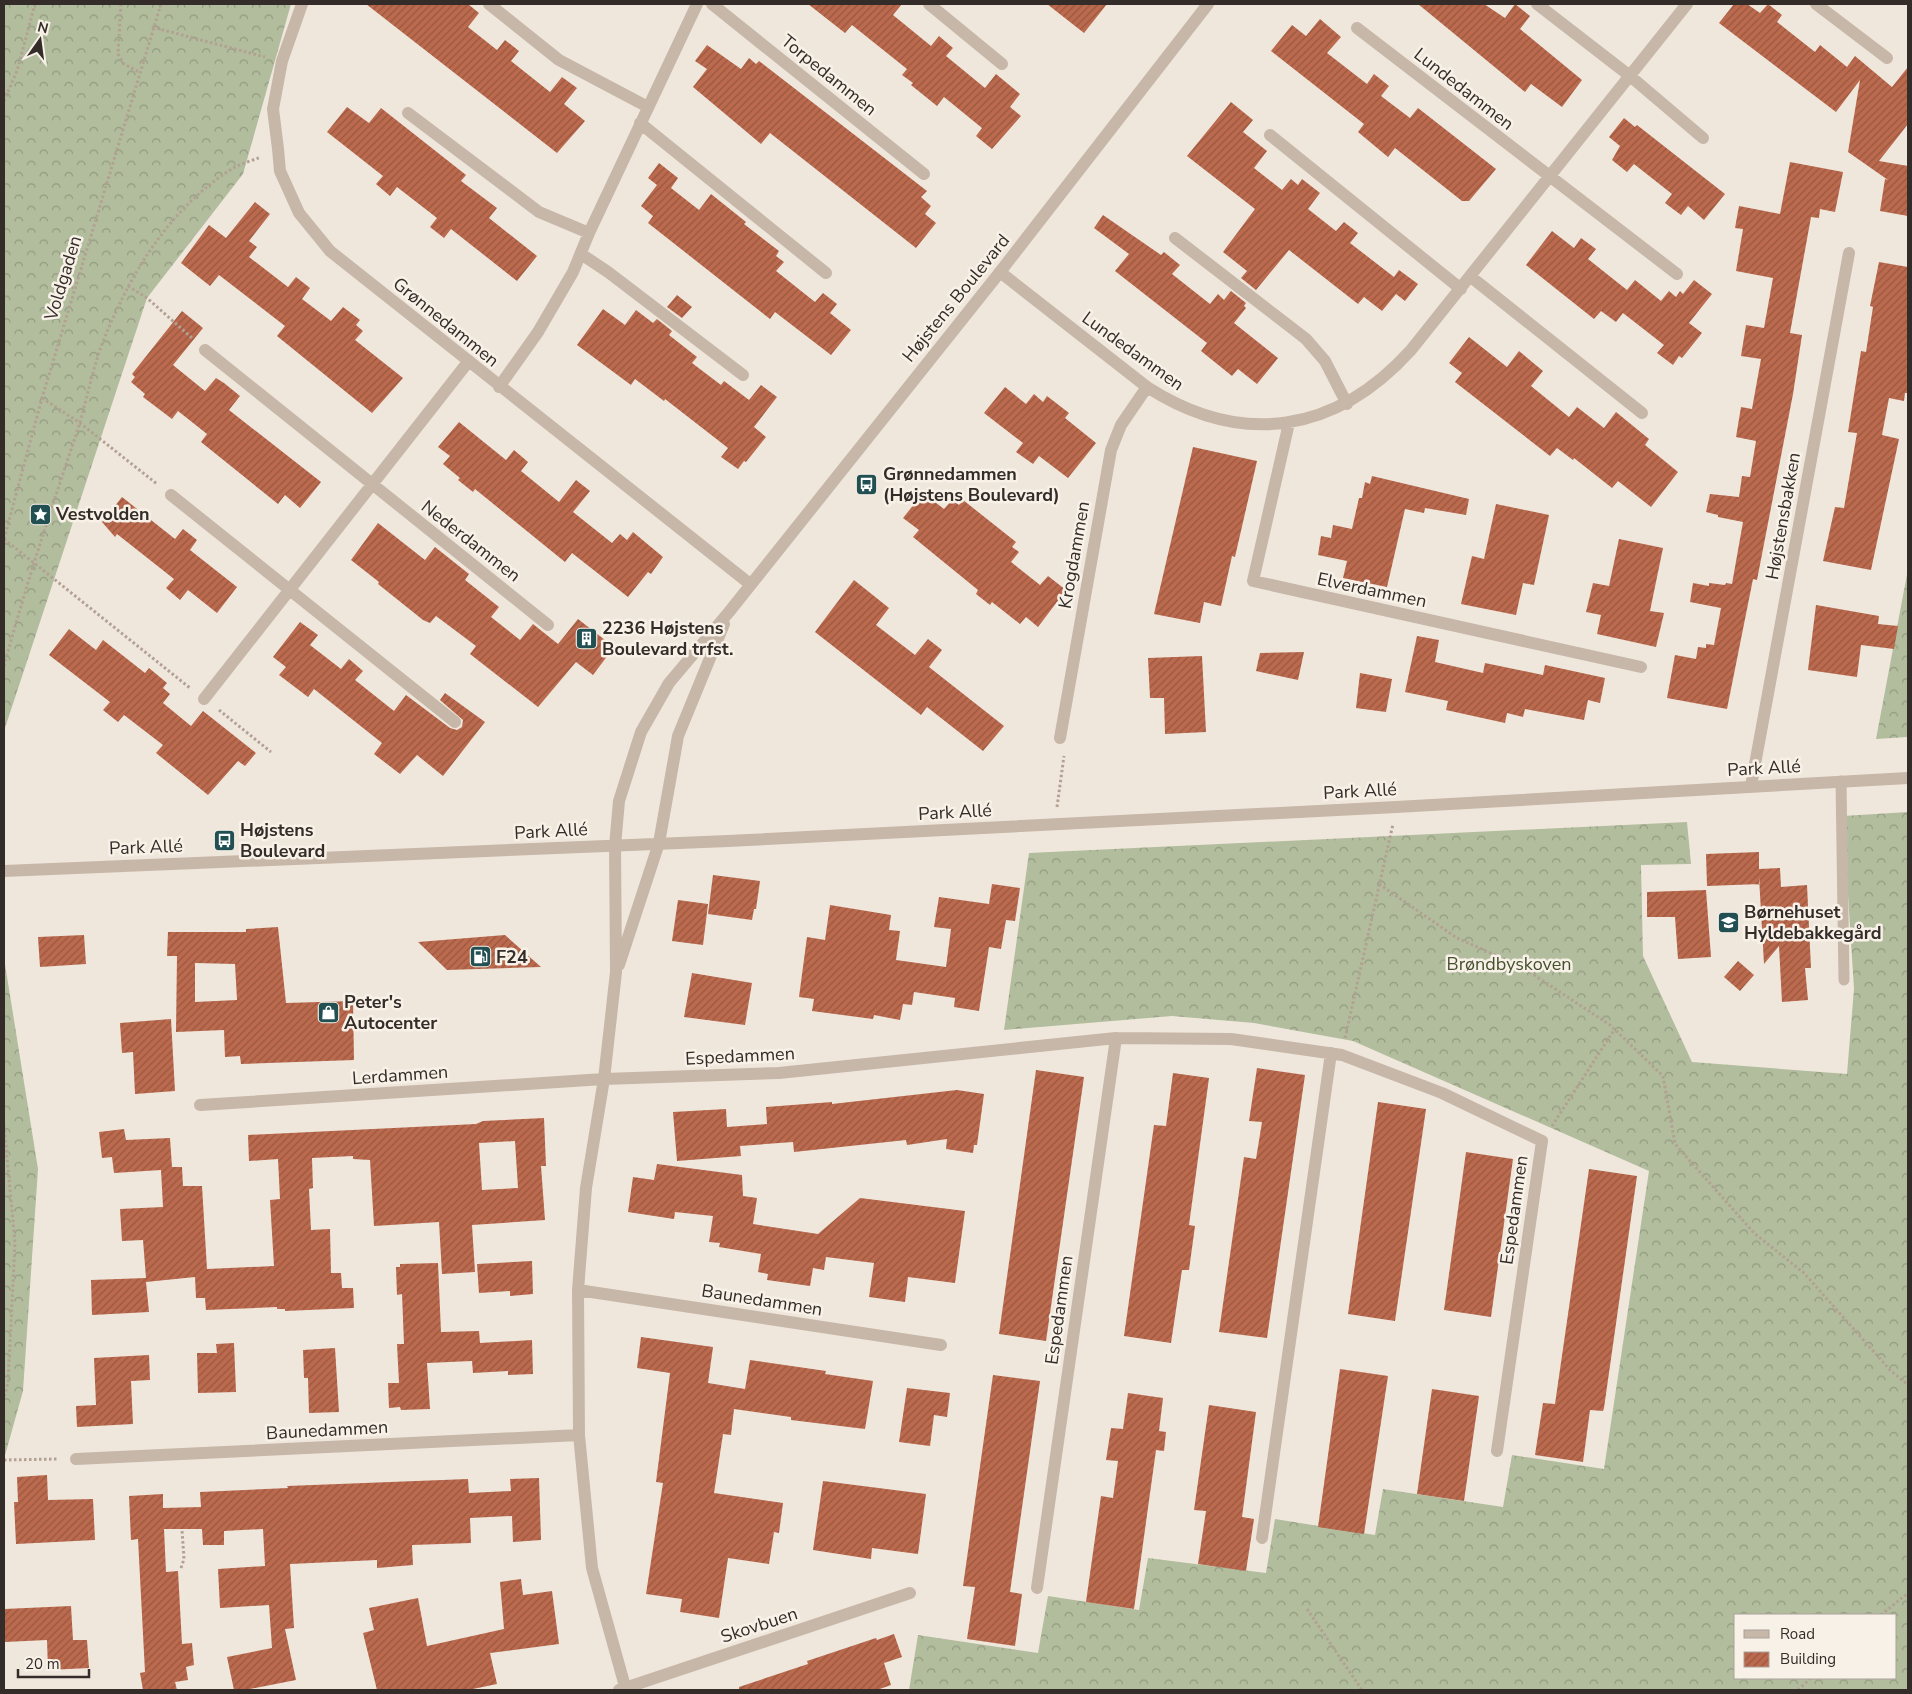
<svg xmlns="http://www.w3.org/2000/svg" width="1912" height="1694" viewBox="0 0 1912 1694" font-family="'Nunito Sans',sans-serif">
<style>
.forest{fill:url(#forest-crowns);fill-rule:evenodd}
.building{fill:url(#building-hatch);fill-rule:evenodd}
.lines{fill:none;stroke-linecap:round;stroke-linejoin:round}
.path{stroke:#b2a193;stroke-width:3;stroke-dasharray:2.5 2.5;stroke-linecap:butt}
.service{stroke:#c7b7a9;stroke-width:11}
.minor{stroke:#c7b7a9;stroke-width:12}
.tertiary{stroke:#c7b7a9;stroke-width:12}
.labels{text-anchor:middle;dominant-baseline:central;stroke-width:5;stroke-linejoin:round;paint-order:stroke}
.street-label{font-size:18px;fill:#342c28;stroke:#f8f1e8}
.poi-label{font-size:18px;font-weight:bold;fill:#342c28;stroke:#f8f1e8;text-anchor:start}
.park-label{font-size:18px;fill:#44502e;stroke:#f8f1e8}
</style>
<defs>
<pattern id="forest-crowns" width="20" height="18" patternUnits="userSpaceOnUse" patternTransform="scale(1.25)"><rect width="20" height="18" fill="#b2bd9d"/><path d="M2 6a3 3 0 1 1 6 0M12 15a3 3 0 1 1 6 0" fill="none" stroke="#929a80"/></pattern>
<pattern id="building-hatch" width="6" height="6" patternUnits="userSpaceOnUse" patternTransform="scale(1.25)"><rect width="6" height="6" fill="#bb6a4e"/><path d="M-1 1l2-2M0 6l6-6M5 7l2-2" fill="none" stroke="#995741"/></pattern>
</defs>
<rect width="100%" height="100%" fill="#f0e7dc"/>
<path class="forest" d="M4 4H291L243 174 147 298 4 731Z
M1908 569V737L1876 739Z
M1908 812V1690H909L918 1635 1038 1653 1048 1596 1139 1610 1148 1558 1266 1573 1275 1519 1375 1535 1383 1489 1503 1507 1512 1455 1604 1469 1649 1171 1353 1041 1254 1023 1172 1016 1004 1030 1029 853 1687 822 1691 864 1641 865 1643 956 1692 1062 1847 1074 1854 989 1843 816ZM1736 1615H1896V1678H1736Z
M4 958 38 1169 23 1391 4 1459Z"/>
<path class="building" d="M366 4H468L479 13 468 27 497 50 505 40 519 51 511 61 550 92 562 77 577 88 564 104 585 121 557 153Z
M808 4H902L893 15 931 46 939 36 953 48 946 56 985 88 996 74 1020 94 1010 107 1021 116 992 149 976 136 982 128 944 97 937 106 911 85 913 83 902 75 907 69 852 25 845 33Z
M1047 4H1107L1084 33Z
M1418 4H1484L1505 18 1515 4 1530 16 1520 29 1582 80 1562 107 1531 84 1525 92Z
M1734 4H1747L1760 13 1768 4 1782 15 1777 22 1815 52 1820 45 1847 67 1855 56 1892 87 1908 67V124L1879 161 1908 166V216L1880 211 1885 179 1888 180 1848 152 1860 80 1836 112 1719 23Z
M1320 19 1341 37 1327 53 1367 84 1374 74 1389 86 1381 96 1410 118 1418 108 1496 169 1469 201H1462L1395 148 1388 157 1358 132 1364 124 1271 51 1292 25 1306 36Z
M707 45 741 69 749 58 756 64 759 61 927 191 921 197 931 206 925 214 936 223 916 248 770 133 761 144 693 87 707 69 695 61Z
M1231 102 1253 120 1243 132 1267 151 1254 168 1282 190 1291 179 1298 185 1302 179 1320 193 1308 209 1336 231 1344 222 1358 233 1350 243 1394 277 1399 270 1418 284 1405 301 1396 294 1382 311 1364 297 1358 304 1289 250 1256 290 1241 278 1247 271 1223 252 1255 209 1187 156Z
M347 107 369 123 381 108 466 175 461 181 497 208 489 218 537 256 517 281 451 229 444 238 430 227 437 218 397 187 390 196 376 184 383 176 327 132Z
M1624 118 1635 127 1637 125 1725 194 1704 220 1688 206 1681 215 1665 203 1672 194 1634 164 1627 172 1612 160 1620 146 1609 137Z
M1790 162 1843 172 1835 212 1820 209 1819 218 1811 217 1790 333 1802 335 1793 394 1757 580 1753 579 1727 709 1667 698 1675 655 1696 659 1698 647 1706 648V644L1714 645 1721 608 1690 602 1693 583 1709 586V583L1725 585 1726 583 1732 584 1743 522 1718 517V515L1706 512 1710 494 1739 497 1742 476 1750 477 1756 441 1736 437 1741 407 1752 409 1761 359 1741 356 1746 325 1764 328 1773 278 1736 271 1743 229 1735 228 1739 206 1780 214Z
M659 163 678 178 671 188 699 210 711 194 746 222 744 224 779 251 776 256 784 262 776 271 815 302 823 293 837 304 830 313 851 330 831 355 775 312 770 319 648 223 653 216 641 206 657 185 648 178Z
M255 202 270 214 249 241 257 247 249 257 288 287 296 277 310 288 302 299 331 321 343 307 360 320 356 325 363 331 355 340 403 378 372 413 277 336 285 326 219 275 210 286 181 263 209 225 226 238Z
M1103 215 1161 255 1164 252 1180 265 1172 274 1210 304 1218 294 1224 300 1231 291 1246 303 1244 306 1246 308 1234 323 1278 358 1257 384 1238 369 1232 376 1201 351 1207 343 1115 271 1129 254 1094 228Z
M1552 231 1574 248 1581 238 1596 249 1588 259 1627 290 1635 280 1661 301 1669 291 1676 297 1680 291 1683 294 1694 280 1712 294 1689 323 1702 333 1682 358 1679 356 1673 365 1657 353 1664 345 1623 313 1616 322 1601 311 1594 319 1526 265Z
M1879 262 1908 267V393H1905L1904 401 1889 398 1882 435 1899 439 1871 570 1823 561 1835 507 1844 508 1857 433 1848 432 1861 351 1866 352 1873 307 1870 306Z
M677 295 692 307 682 318 667 307Z
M603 309 625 325 636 310 653 323 657 319 672 331 669 335 697 357 692 363 721 385 724 381 749 400 761 385 777 397 754 427 766 437 746 462 744 461 738 469 721 457 728 448 665 399 664 401 635 379 631 385 577 345Z
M182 311 203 328 173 365 205 391 216 378 224 383 240 396 229 410 321 482 300 508 285 495 278 504 201 442 207 434 178 411 172 419 143 397 145 394 131 382 135 377 132 374Z
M1469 337 1507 367 1519 351 1543 371 1531 386 1569 417 1577 407 1604 428 1616 412 1649 439 1645 445 1678 472 1651 507 1618 481 1612 488 1574 458 1573 460 1557 448 1550 456 1455 382 1462 373 1449 363Z
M1005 387 1026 404 1034 394 1043 402 1047 396 1069 413 1065 418 1096 443 1068 478 1039 456 1033 464 1016 452 1023 443 984 413Z
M459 422 506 460 514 450 528 462 521 471 559 502 576 480 590 491 573 512 612 543 620 534 627 540 633 532 663 557 651 574 648 572 628 597 572 553 565 562 475 489 473 492 458 480 460 478 443 464 450 456 438 447Z
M1193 447 1257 461 1235 557 1232 556 1221 606 1204 602 1200 623 1154 614Z
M1372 476 1469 499 1466 515 1425 508 1424 513 1405 509 1387 587 1343 578 1347 561 1318 555 1321 536 1331 538 1333 525 1352 529 1359 498H1362L1365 482 1370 484Z
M923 493 944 509 952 500 959 505 963 500 1016 542 1012 547 1019 552 1011 562 1040 585 1048 576 1066 590 1038 627 1026 617 1020 624 992 602 990 605 976 594 978 590 913 537 919 530 903 518Z
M122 497 175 539 183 529 197 540 190 550 237 587 217 613 188 590 180 600 166 588 174 579 117 534 115 537 102 522Z
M1496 504 1549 515 1534 585 1523 583 1516 615 1461 604 1472 556 1484 559Z
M378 523 425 560 435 547 469 574 465 580 499 607 491 617 520 640 533 624 558 644 578 619 614 647 593 675 576 662 538 707 470 654 476 646 436 616 430 623 423 620 378 584 379 582 351 560Z
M1619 539 1663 548 1650 611 1664 613 1656 647 1597 634 1601 615 1586 612 1593 583 1609 586Z
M854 580 889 608 876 625 915 655 928 639 942 650 929 667 1004 726 983 751 927 707 921 715 815 632Z
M1816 605 1879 616 1878 624 1898 626 1894 649 1861 645 1857 677 1808 670Z
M300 622 318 635 310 645 341 669 349 659 363 671 355 680 394 711 406 695 450 728 457 730 462 727 463 720 440 700 445 693 485 722 443 776 417 755 400 774 374 754 382 743 314 689 308 697 279 675 286 667 273 657Z
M69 629 96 650 103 640 145 673 149 668 167 683 163 688 170 694 163 703 191 726 203 711 256 753 245 766 238 761 208 795 156 753 163 745 124 715 118 722 103 710 110 702 49 655Z
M1417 636 1439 640 1435 662 1483 673 1485 663 1543 675 1545 665 1605 678 1600 703 1588 700 1584 720 1525 709 1523 717 1507 713 1505 723 1446 710 1448 701 1405 692Z
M1304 652 1298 680 1256 671 1260 653Z
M1202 656 1206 732 1165 734 1164 698H1150L1148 658Z
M1360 673 1392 679 1386 712 1356 708Z
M1759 852V869L1780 868 1781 887 1807 885 1811 968H1805L1808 1000 1782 1002 1779 946 1764 964 1759 877 1760 884 1707 886 1706 854Z
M713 875 760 881 756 909H754L752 920 708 914Z
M992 884 1020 888 1015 921 1006 920 1001 949 989 947 979 1011 954 1007 955 998 914 992 912 1005 903 1004 900 1020 874 1015 873 1019 812 1011 814 999 799 997 807 937 825 940 830 905 891 915 889 930 900 931 896 960 946 967 951 929 934 927 939 897 989 904Z
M1706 890 1711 957 1678 959 1675 917H1647V892Z
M678 900 708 904 703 945 672 941Z
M278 927 286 1003 353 1001 354 1060 241 1064 240 1056 225 1057 224 1030 176 1032 177 956H167L168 932H246V929ZM195 963 235 964 237 1000 195 1002Z
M84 935 86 964 40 967 38 937Z
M505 935 541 967 447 970 418 942Z
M1738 961 1754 975 1740 991 1724 977Z
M692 973 752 983 745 1025 684 1017Z
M171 1019 175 1091 135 1094 133 1052 122 1053 120 1023Z
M1257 1068 1305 1075 1267 1338 1219 1332 1244 1157 1256 1159 1262 1122 1249 1121Z
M1036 1070 1084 1077 1046 1341 999 1334Z
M1173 1073 1209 1078 1189 1225 1195 1226 1189 1270H1182L1171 1343 1124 1336 1154 1125 1166 1126Z
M957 1090 984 1094 977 1145H974L973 1153 946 1149 947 1139 907 1145 906 1140 794 1152 793 1142 740 1146 741 1156 677 1161 673 1112 726 1109 727 1127 767 1124 766 1107 832 1102V1104Z
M1378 1102 1426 1109 1395 1321 1348 1314Z
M544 1118 546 1166H541L545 1220 472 1225 475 1272 442 1274 439 1222 374 1226 370 1160 353 1159V1156L312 1158 313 1188 309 1189 311 1230 330 1229 331 1273H341L342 1288H353L354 1308 285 1311V1309H277V1307L206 1310 205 1298H196L195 1277 146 1282 149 1312 92 1315 91 1280 146 1278 143 1240 122 1241 120 1209 163 1207 161 1170 114 1173 112 1157 102 1158 99 1132 124 1129 126 1140 170 1138 172 1167H182L183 1186H202L207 1269 274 1266 270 1200 280 1199 278 1159 249 1161 248 1135 476 1124 483 1121ZM515 1141 518 1188 482 1190 479 1143Z
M1466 1152 1513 1159 1491 1317 1444 1310Z
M657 1164 742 1175 743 1196 757 1198 753 1224 818 1234 860 1198 965 1211 955 1283 908 1277 905 1302 869 1297 874 1263 826 1257 824 1270 813 1268 810 1286 767 1280 768 1274 758 1272 761 1254 719 1247 720 1243 709 1242 713 1216 675 1212 674 1219 628 1212 633 1177 654 1180Z
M1589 1169 1637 1176 1604 1408 1603 1411 1590 1410 1583 1462 1535 1455 1543 1403 1555 1404Z
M532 1261 533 1294 510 1296V1291L479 1293 477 1264Z
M438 1263 441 1332 479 1331 480 1343 532 1340 533 1374 508 1375V1371L473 1373 472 1361 427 1363 430 1409 401 1410 400 1407 389 1408 388 1383H399L397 1344H404L402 1294 397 1295 396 1267H400V1264Z
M641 1337 713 1347 708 1383 745 1389 750 1360 826 1371 825 1374 873 1381 865 1429 791 1420V1417L734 1409 731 1435 723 1434 714 1493 783 1503 779 1533 774 1532 769 1564 728 1558 719 1618 680 1612 682 1599 646 1594 663 1483 656 1482 670 1373 637 1368Z
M234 1343 236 1392 198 1393 197 1353H217L216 1344Z
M335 1348 339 1412 309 1413 308 1378H304L303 1350Z
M149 1355 150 1380 131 1381 133 1424 77 1427 76 1406 96 1405 94 1358Z
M1340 1369 1388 1376 1364 1534 1318 1527Z
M993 1375 1040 1381 1010 1592 1022 1594 1015 1646 967 1639 975 1587 963 1586Z
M907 1388 950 1393 947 1417 934 1415 930 1446 899 1442Z
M1432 1389 1479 1396 1464 1501 1417 1494Z
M1128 1393 1163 1398 1159 1431 1166 1432 1164 1451 1156 1450 1134 1609 1086 1602 1101 1496 1113 1498 1118 1461 1106 1460 1111 1428 1123 1429Z
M1209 1405 1256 1412 1242 1517 1254 1519 1246 1571 1198 1564 1206 1511 1194 1510Z
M47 1475 48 1500 93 1499 95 1540 16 1544 14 1502H18L17 1477Z
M539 1478 541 1540 513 1542 512 1516 470 1518 471 1543 412 1545 413 1565 377 1568V1560L290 1564 294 1628 285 1629 296 1680 245 1690H234L227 1657 272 1648 269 1605 220 1608 218 1569 265 1566 263 1529 224 1531V1545H203L202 1529H164L166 1572 178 1571 182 1644 192 1643 194 1665 186 1667 188 1680 175 1682 177 1690H143L140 1673 145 1672 138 1539 131 1540 129 1496 163 1494V1508L201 1507 200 1492 288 1488 287 1486 468 1479 469 1493 511 1491 510 1479Z
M823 1481 926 1494 918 1554 872 1548 871 1559 813 1550Z
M521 1579 523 1595 552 1591 559 1644 490 1653 497 1684 468 1690H377L363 1633 374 1630 369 1608 418 1598 427 1646 504 1629 500 1582Z
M71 1606 73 1640H87L89 1668 48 1670 47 1640 5 1642 4 1609Z
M894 1634 902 1657 884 1663 891 1685 877 1690H739V1687L808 1664 807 1661 876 1638 877 1640Z"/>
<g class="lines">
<path class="path" d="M121 4 118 54 124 64 139 72
M152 27 265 57
M4 101 17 71 35 4
M128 286 147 298 192 338
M42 398 80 423 157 484
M4 539 42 398 161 4
M4 539 190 688
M4 666C25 588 50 512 76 435 86 405 91 374 102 344 129 276 167 211 230 170 239 164 251 161 261 157
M219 710 271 752
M1057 807 1064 756
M1379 884 1457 938 1522 967 1610 1025 1663 1076 1675 1144 1754 1233 1804 1273 1890 1370 1908 1385
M1345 1038 1393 824
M4 1125 15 1243 8 1383 4 1397
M1552 1126 1614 1030
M4 1460 58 1459
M181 1568 184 1559 182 1530
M1307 1609 1362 1690
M1881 1615 1908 1593
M1798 1690 1811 1678"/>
<path class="service" d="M1841 781 1844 980"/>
<path class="minor" d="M302 4 282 61 273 109 278 149 280 171 299 213 330 251 750 584
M489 4 559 60 648 107
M712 4 924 174
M929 4 1002 64
M1537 4 1630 76 1703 138
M1816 4 1887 58
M1357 28 1677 274
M408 113 539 212 589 233
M640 123 826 273
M1270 135 1461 289
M1175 238 1306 339 1325 361 1347 404
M581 254 608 272 743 375
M1000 272 1147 387C1242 448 1336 433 1411 350L1687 4
M1471 277 1642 413
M205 350 548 625
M499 387 538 332 573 272 589 233 697 4
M1289 423 1253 581 1641 667
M171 495 455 722
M204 699 468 362
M1060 738 1111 450 1121 425 1147 387
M1751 786 1849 253
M615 846 616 972 604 1079 586 1188 578 1290 579 1435 592 1568 626 1690
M619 965 659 843
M200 1105 604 1079 779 1073 1116 1038 1231 1039 1342 1055 1442 1093 1542 1141 1497 1451
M578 1290 941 1345
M76 1459 579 1435
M1262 1538 1331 1053
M1037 1588 1116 1038
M619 1690 910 1593"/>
<path class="tertiary" d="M659 843 678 736 724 624
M615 846 619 801 641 732 669 683 729 612 1000 272 1208 4
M4 871 728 841 1396 807 1908 778"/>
</g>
<defs>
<symbol id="bus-square" viewBox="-11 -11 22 22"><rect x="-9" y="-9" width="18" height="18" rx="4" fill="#214f52" stroke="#f8f1e8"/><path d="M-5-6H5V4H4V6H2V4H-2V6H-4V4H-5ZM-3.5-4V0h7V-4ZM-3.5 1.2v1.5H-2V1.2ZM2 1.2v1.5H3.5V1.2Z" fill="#fff"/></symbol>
<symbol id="sight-square" viewBox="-11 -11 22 22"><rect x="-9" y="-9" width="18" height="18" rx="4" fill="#214f52" stroke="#f8f1e8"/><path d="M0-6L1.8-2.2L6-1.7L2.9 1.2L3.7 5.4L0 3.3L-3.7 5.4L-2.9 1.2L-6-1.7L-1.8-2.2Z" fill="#fff"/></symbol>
<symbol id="building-square" viewBox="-11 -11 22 22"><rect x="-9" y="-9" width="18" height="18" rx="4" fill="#214f52" stroke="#f8f1e8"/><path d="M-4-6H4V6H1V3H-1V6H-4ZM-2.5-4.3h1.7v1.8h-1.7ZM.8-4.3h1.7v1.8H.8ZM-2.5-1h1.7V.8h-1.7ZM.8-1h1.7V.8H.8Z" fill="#fff"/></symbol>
<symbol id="school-square" viewBox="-11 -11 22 22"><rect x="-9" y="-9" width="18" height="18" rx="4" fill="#214f52" stroke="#f8f1e8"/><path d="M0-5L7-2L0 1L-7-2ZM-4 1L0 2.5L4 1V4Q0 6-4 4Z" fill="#fff"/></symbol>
<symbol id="fuel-square" viewBox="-11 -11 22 22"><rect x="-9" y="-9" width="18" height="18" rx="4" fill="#214f52" stroke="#f8f1e8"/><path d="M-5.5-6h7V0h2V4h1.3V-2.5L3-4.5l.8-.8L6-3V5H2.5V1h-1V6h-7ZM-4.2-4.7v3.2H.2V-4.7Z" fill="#fff"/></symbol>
<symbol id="shop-square" viewBox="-11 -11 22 22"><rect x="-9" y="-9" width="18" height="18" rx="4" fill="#214f52" stroke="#f8f1e8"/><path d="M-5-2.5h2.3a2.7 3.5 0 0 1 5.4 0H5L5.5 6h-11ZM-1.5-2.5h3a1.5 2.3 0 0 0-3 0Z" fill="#fff"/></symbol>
</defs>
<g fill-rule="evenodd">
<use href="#bus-square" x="854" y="472" width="25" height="25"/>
<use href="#sight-square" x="28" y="502" width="25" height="25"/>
<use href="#building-square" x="574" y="626" width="25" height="25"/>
<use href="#bus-square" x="212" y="828" width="25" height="25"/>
<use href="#school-square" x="1716" y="910" width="25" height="25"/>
<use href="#fuel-square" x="468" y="944" width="25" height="25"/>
<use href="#shop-square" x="316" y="1000" width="25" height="25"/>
</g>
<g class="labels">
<g class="street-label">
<text transform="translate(829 75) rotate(39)">Torpedammen</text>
<text transform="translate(1464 89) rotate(38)">Lundedammen</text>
<text transform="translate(63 278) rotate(-73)">Voldgaden</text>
<text transform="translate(956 298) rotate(-51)">Højstens Boulevard</text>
<text transform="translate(446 322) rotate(39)">Grønnedammen</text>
<text transform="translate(1133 351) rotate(36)">Lundedammen</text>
<text transform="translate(1783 516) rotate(-80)">Højstensbakken</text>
<text transform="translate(471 541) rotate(38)">Nederdammen</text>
<text transform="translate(1074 555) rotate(-80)">Krogdammen</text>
<text transform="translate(1372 590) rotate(12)">Elverdammen</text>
<text transform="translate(1764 768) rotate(-3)">Park Allé</text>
<text transform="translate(1360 791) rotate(-3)">Park Allé</text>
<text transform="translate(955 812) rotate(-3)">Park Allé</text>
<text transform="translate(551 831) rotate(-3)">Park Allé</text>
<text transform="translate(146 847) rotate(-2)">Park Allé</text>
<text transform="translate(740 1056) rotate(-3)">Espedammen</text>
<text transform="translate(400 1075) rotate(-4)">Lerdammen</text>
<text transform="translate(1514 1210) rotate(-82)">Espedammen</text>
<text transform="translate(762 1300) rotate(9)">Baunedammen</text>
<text transform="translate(1059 1310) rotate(-82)">Espedammen</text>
<text transform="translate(327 1430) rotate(-3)">Baunedammen</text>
<text transform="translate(759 1625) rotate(-18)">Skovbuen</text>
</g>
<g class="poi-label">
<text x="883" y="474">Grønnedammen<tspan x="883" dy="21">(Højstens Boulevard)</tspan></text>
<text x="56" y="514">Vestvolden</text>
<text x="602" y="628">2236 Højstens<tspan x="602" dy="21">Boulevard trfst.</tspan></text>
<text x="240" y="830">Højstens<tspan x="240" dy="21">Boulevard</tspan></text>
<text x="1744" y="912">Børnehuset<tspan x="1744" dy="21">Hyldebakkegård</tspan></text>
<text x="496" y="957">F24</text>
<text x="344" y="1002">Peter's<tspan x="344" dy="21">Autocenter</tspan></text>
</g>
<g class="park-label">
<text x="1509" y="964">Brøndbyskoven</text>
</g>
</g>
<rect width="1912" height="1694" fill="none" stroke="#342c28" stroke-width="10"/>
<rect x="1734" y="1614" width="162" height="65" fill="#f8f1e8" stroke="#aaa29b"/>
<rect x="1744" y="1630" width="25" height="8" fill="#c7b7a9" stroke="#aaa29b"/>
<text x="1780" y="1639" font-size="15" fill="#342c28">Road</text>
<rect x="1744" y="1652" width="25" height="15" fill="url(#building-hatch)" stroke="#aaa29b"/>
<text x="1780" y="1664" font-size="15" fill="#342c28">Building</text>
<g transform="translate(40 40) rotate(14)" stroke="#f8f1e8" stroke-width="4" paint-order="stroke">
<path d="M0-4L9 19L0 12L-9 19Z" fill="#342c28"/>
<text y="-8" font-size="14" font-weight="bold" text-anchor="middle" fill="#342c28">N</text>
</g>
<path d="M18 1669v8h71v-8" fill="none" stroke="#342c28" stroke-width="2.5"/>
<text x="25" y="1669" font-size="15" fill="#342c28" stroke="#f8f1e8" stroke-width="4" paint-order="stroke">20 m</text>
</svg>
